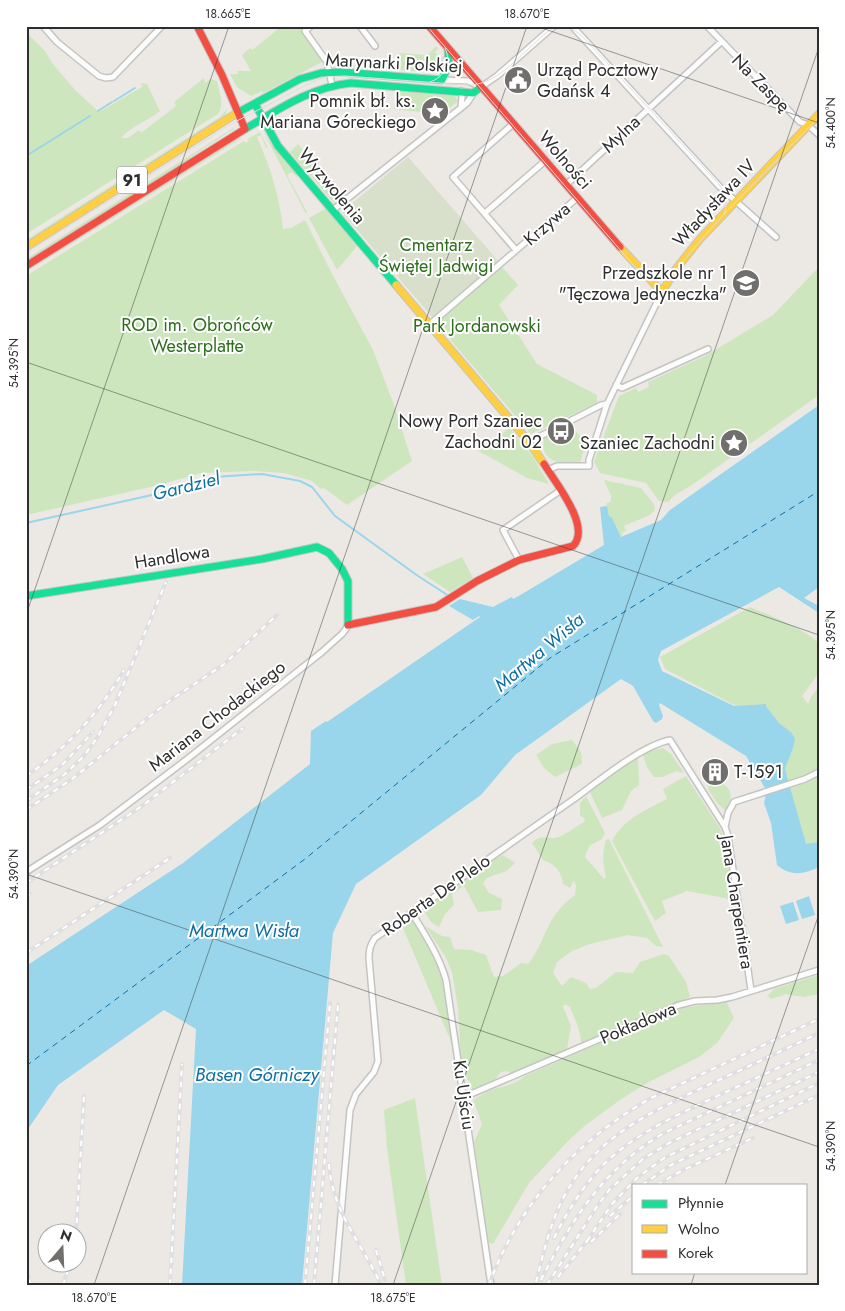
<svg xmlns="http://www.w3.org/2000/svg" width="845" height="1311" viewBox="0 0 845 1311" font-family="Jost,sans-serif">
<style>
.green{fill:#cee6be}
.cemetery{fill:#d8e0cc}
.water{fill:#99d6ec}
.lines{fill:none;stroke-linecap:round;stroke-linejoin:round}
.stream{stroke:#99d6ec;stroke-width:2}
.ferry{stroke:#0d6fa3;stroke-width:1;stroke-dasharray:6 5;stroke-linecap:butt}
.street-casing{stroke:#c5c4c5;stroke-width:8}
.fast-casing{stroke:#c5c4c5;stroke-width:9}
.slow-casing{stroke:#c5c4c5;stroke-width:9}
.jam-casing{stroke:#c5c4c5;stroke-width:9}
.street{stroke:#fcfcfb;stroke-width:5}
.fast{stroke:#16e098;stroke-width:7}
.slow{stroke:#ffcf43;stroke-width:7}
.jam{stroke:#f24e42;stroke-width:7}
.tram{stroke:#dfdfe1;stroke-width:1}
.rail-casing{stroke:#dfdfe1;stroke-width:4}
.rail{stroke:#fff;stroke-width:2;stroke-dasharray:5.5;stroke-linecap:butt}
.ticks{fill:none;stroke:#2e2e2e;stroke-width:1;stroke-opacity:0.45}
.labels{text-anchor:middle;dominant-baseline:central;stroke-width:4;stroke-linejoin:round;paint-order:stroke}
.shield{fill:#fff;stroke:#6d6d6d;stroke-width:1}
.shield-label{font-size:16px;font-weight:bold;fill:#2e2e2e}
.street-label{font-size:18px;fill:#2e2e2e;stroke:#fff}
.poi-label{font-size:18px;fill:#2e2e2e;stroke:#fff;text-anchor:end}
.park-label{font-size:18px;fill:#2c6e1b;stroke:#fff}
.water-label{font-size:19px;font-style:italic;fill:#0d6fa3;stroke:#fff}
.neatline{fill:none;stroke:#2e2e2e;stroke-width:2}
.ticks-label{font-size:12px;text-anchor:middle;fill:#2e2e2e}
</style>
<rect width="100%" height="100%" fill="#ece8e4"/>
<path class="green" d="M282 26H298L324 61 263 93 262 91 251 96 237 87 230 74H238L237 71H251L242 55 250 48 252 50Z
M26 32 45 51 52 63 75 90 99 112 142 87 141 83 147 84 160 111C148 121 131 126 121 138H128L139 130 141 133 176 106 174 102 204 78 205 83 210 79 217 81C219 92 225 103 218 114L26 234Z
M436 46 438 49 435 52 440 57 444 56C444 63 443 67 437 72L397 70 398 56 400 53 427 55Z
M396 91 455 96 458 101 431 123 421 112 394 109Z
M227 109 225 117 26 243V240L220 117Z
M235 127 234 129 195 154 177 168 26 262V259Z
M260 132 268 148H266L261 135 257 137C271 170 279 193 283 229L291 228 305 220 330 270 373 350 394 405 412 461 347 505 324 488 321 489 312 481 284 473 255 471 201 473 159 485 26 515V276L244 141 245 143 249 141 247 139Z
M264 133 273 146 298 174 297 177 291 172 287 175 307 212 306 214Z
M237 138H242L26 272V269Z
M298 144 342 197V199L336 204 334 203 290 152Z
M327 208 358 245 337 270 309 218Z
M501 266 518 285 499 305 537 364 597 395V403L531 434 435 322Z
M819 267V395L692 485 675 495 668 502 659 501 646 483 600 473 594 462 619 396 636 388 638 392 649 387 648 382 705 356 773 315Z
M570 426 573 427 586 444 580 463C563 467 536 459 545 438L550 434 552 436Z
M510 428 533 457 549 484 527 478 477 450Z
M604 480 641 488 654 504 655 510 650 515 624 526 626 531 622 532 623 535 621 536 609 515 606 504 611 501V496Z
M462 557 473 578 450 592 423 574Z
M750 607C773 617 799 626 819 643V673L802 696 808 704 811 697 819 687V769L811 774 789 782 785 769 793 748 791 732 779 723 766 706H736L665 669 660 657Z
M572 740 581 752 582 764 555 777 544 768 536 755 552 744Z
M663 748 671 754 683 771 681 773 677 771 662 777H654L647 767 643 755 652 750Z
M638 757 639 785 631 791 622 810 602 818 589 790Z
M819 775V852L805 851 790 787 804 783Z
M686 776 721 830 737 909H734L733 902 725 898 687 891 662 901 666 913 655 921 612 841C623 819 646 810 667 799L663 789Z
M716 782C733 784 733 799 727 812L717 803 708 789 709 785Z
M586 796 605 833 602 839 589 846 585 857 604 879 606 877C603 863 602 853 606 840L609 839 663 947 656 946 647 938 628 935 590 944 572 951 557 962 553 973 562 986 571 977 586 983 590 989 596 988 616 972 633 973 640 962 664 954 669 956 686 982 690 997 581 1043C580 1027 575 1021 570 1007L565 1004 563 1007 571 1026 567 1050 512 1074 507 1071 501 1072 493 1082 473 1091 461 1064 458 1008 452 972 445 956 425 926 442 936 450 937 454 949 471 950 486 955 494 977 503 976 521 963 528 964C538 952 542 939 549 925 555 913 564 903 575 895L576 886 574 880 570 888 563 884C562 872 555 864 543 860L532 843C540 834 546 839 555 838 562 837 577 826 584 822L585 819 580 815V803Z
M503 855 515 863 506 871 487 878 483 883 489 893 502 899 501 910 478 912 464 886 452 894 454 905 445 914 439 927 431 922 424 911 428 903 492 860Z
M406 919 412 920 439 965 444 978 455 1051 403 928V922Z
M819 975V994L804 997 785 994 782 996 770 999 768 995 774 989Z
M726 1001 734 1018 717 1043 699 1057 647 1083 620 1100 587 1124 570 1139 529 1183 493 1244 488 1242 474 1142 482 1124 473 1100C479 1096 485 1093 491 1090 503 1086 515 1085 525 1076L677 1009Z
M415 1098 442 1285H406L387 1148 384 1110Z"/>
<path class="cemetery" d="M408 157 499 262 433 318 342 212Z"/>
<path class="water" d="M819 405V587L804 598 819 606V613L779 587 661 651 658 660 662 671 734 706 766 704V706L779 723 791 732 795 739 793 748 785 769 806 844 819 842V867C804 874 791 877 777 865L771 823 764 803 766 794 768 793 746 756 660 703 659 705 663 716 662 719 656 723 653 721 633 686 621 679 515 755 481 795 356 884 333 933 302 1285H182L196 1029 164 1010 58 1085 26 1132V966L183 863 310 764 311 731 326 721 327 722 480 617 479 616 473 620 449 606 460 599 493 607 512 597 513 599 517 597 604 545 600 507 607 506 609 516 612 518 621 537 661 520 670 510Z
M809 896 815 915 802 919 796 901Z
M793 902 799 920 786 924 780 906Z"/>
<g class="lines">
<path class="stream" d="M114 101 135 88
M98 111 112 102
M26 156 90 116
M26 523 161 493 196 480 213 477 262 474 300 481 312 487 335 516 418 576 449 596"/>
<path class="ferry" d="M26 1066 305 859 550 658 819 491"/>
<defs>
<path id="street" d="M43 26 57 42 99 76 106 78 113 77 162 26
M311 26 305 31 327 62 332 85
M360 26 375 46
M572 26 720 187 776 237
M707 26 795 117 800 122 808 125 819 135
M442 80 468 81 481 87 497 76 554 26
M461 108 462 97 461 91
M513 124 453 177 516 250
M566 185 721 42
M333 210 467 103 475 91
M485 213 545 161
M429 325 577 198
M616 385 622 388 708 349
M529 442 601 405 607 404
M548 470 557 466H589V460L607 404 662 292
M519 560 503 530 561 490
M725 827 728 813 734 802 805 779 819 772
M26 872 100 825 186 760 322 652 342 634 348 626
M412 913C425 935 439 955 446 980L491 1285
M464 1097 679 1005 695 1001 717 1000 732 997 819 970
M335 1285 350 1110 356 1094 374 1072 378 1061 369 958C369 950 370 945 375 938 442 892 508 845 574 799 600 780 641 746 670 740L725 827 728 836 751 990"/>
<path id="fast" d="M255 104 278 146 396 285
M237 113 300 79 321 73 341 72 442 80 449 64 448 50
M245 129C279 109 311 87 351 83L473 93 481 87
M26 596 262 559 317 547 329 553 342 569 348 581V625"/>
<path id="slow" d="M26 247 237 113
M620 247 662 292 676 269 700 239 819 114
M396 285 529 442 544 464"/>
<path id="jam" d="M429 26 620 247
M26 266 245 129 222 75 197 26
M348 625 436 607 477 581 519 560 573 546C592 527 555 482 544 464"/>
</defs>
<use href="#street" class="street-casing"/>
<use href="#fast" class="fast-casing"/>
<use href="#slow" class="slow-casing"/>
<use href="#jam" class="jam-casing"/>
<use href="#street" class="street"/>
<use href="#fast" class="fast"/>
<use href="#slow" class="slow"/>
<use href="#jam" class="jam"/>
<path class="tram" d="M427 26 641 274 654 281H661L669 278 694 248 724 214 819 117
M430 82C445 77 452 62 445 48
M26 253 231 124 314 81 326 77 345 76 467 85C495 86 517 58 537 41 541 37 546 32 552 29 563 24 575 29 583 37L718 183C726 194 729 202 724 214"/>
<defs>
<path id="rail" d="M26 776C66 749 100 712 124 670
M26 790 62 765 93 732
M26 801 65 774 83 757 97 738 115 705 166 582
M26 810 72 779 169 701 223 665 277 615
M26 883 142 806 243 728
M26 897 30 894
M26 953 170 858
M329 1164C332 1212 362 1243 381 1285
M642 1185 671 1165 819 1095
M657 1185 681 1171 753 1138
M610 1216 634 1195
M76 1234 84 1096
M554 1238C567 1212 584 1184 605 1163 638 1132 675 1116 715 1097 750 1081 784 1065 819 1049
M587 1241 612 1204 637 1178 664 1158 819 1083
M591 1242 620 1214
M376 1250 385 1280
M26 1269 31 1285
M558 1277 591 1236
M541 1280C571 1220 605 1167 664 1133L819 1060
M536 1282C545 1247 553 1210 574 1180 607 1130 660 1108 712 1083 748 1067 783 1050 819 1033
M63 1285 70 1264
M170 1285 182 1064
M305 1285 330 1003
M314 1285 338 1004
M489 1285C518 1204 577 1140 651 1098L819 1019
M547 1285 596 1208 609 1190 643 1159 669 1143 819 1072"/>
</defs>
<use href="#rail" class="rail-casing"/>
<use href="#rail" class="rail"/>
</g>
<path class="ticks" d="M536 26 819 123M26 362 819 635M26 615 229 26M26 874 819 1147M725 1185 819 914M94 1285 527 26M393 1285 819 47M691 1285 695 1272"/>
<defs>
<symbol id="civic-disc" viewBox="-11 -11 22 22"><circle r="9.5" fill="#706f6e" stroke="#fff"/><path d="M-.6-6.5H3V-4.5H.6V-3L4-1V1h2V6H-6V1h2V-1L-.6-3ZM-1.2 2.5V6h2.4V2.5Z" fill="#fff"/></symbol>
<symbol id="sight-disc" viewBox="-11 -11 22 22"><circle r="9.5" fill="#706f6e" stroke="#fff"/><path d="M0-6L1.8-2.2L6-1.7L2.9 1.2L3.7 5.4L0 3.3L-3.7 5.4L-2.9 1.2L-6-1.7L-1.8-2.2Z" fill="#fff"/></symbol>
<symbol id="school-disc" viewBox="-11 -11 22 22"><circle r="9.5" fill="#706f6e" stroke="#fff"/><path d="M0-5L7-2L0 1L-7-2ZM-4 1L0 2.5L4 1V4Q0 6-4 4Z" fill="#fff"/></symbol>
<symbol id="bus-disc" viewBox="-11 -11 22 22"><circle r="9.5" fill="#706f6e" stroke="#fff"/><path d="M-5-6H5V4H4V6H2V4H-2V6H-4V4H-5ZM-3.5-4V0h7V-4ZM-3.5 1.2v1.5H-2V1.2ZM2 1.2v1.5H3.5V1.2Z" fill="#fff"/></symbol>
<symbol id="building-disc" viewBox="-11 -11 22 22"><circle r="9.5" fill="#706f6e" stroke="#fff"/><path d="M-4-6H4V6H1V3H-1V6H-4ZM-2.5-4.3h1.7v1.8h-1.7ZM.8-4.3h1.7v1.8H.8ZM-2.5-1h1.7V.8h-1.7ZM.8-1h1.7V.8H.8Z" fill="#fff"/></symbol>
</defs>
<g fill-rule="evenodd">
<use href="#civic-disc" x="502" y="64" width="32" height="32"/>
<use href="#sight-disc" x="419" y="95" width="32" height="32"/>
<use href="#school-disc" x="730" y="267" width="32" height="32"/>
<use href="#bus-disc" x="545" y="415" width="32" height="32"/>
<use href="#sight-disc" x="718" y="427" width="32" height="32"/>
<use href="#building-disc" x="699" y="756" width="32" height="32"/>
</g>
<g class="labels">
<rect class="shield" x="117" y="166.5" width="30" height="27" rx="4"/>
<g class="shield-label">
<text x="132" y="180">91</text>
</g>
<g class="street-label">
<text transform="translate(394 63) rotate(3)">Marynarki Polskiej</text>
<text transform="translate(761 83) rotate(45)">Na Zaspę</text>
<text transform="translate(621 134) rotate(-43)">Mylna</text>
<text transform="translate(565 160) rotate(49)">Wolności</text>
<text transform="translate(332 186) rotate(50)">Wyzwolenia</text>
<text transform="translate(714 203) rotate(-47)">Władysława IV</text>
<text transform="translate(547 224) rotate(-41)">Krzywa</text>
<text transform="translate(172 557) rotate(-9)">Handlowa</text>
<text transform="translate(217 716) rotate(-38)">Mariana Chodackiego</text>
<text transform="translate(436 895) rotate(-35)">Roberta De'Plelo</text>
<text transform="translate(737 902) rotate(81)">Jana Charpentiera</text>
<text transform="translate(638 1023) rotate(-23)">Pokładowa</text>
<text transform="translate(464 1095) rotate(82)">Ku Ujściu</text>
</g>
<g class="poi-label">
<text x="537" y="70" text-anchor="start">Urząd Pocztowy<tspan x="537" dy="21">Gdańsk 4</tspan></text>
<text x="416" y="101">Pomnik bł. ks.<tspan x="416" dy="21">Mariana Góreckiego</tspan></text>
<text x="727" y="273">Przedszkole nr 1<tspan x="727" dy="21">"Tęczowa Jedyneczka"</tspan></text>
<text x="542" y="421">Nowy Port Szaniec<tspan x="542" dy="21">Zachodni 02</tspan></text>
<text x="715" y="443">Szaniec Zachodni</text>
<text x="734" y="772" text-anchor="start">T-1591</text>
</g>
<g class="park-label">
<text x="436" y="245">Cmentarz<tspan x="436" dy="21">Świętej Jadwigi</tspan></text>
<text x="197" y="325">ROD im. Obrońców<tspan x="197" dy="21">Westerplatte</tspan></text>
<text x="477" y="326">Park Jordanowski</text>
</g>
<g class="water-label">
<text transform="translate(186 486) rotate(-14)">Gardziel</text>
<text transform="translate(539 652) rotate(-40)">Martwa Wisła</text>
<text x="244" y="930">Martwa Wisła</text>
<text x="257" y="1074">Basen Górniczy</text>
</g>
</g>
<rect width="845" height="1311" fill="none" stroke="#ffffff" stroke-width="55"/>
<rect x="632" y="1184" width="175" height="90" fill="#ffffff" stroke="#ababab"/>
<rect x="642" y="1200" width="25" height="8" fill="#16e098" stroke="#ababab"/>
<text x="678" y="1208" font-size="15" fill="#2e2e2e">Płynnie</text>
<rect x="642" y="1225" width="25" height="8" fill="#ffcf43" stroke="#ababab"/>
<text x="678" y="1234" font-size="15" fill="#2e2e2e">Wolno</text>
<rect x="642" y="1250" width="25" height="8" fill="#f24e42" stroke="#ababab"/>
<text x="678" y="1258" font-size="15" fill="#2e2e2e">Korek</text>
<g transform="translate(62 1248) rotate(19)"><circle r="24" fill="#ffffff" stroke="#ababab"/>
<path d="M0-4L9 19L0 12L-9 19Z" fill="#706f6e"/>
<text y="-8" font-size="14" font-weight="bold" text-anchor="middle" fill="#2e2e2e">N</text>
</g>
<rect x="28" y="28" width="790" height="1256" class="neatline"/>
<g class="ticks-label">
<text x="228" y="18">18.665°E</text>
<text x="527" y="18">18.670°E</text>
<text transform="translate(831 123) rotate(-90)" y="4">54.400°N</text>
<text transform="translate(14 363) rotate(-90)" y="4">54.395°N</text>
<text transform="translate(831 635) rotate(-90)" y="4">54.395°N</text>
<text transform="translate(14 874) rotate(-90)" y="4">54.390°N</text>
<text transform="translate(831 1146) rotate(-90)" y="4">54.390°N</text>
<text x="94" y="1302">18.670°E</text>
<text x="393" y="1302">18.675°E</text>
</g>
</svg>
